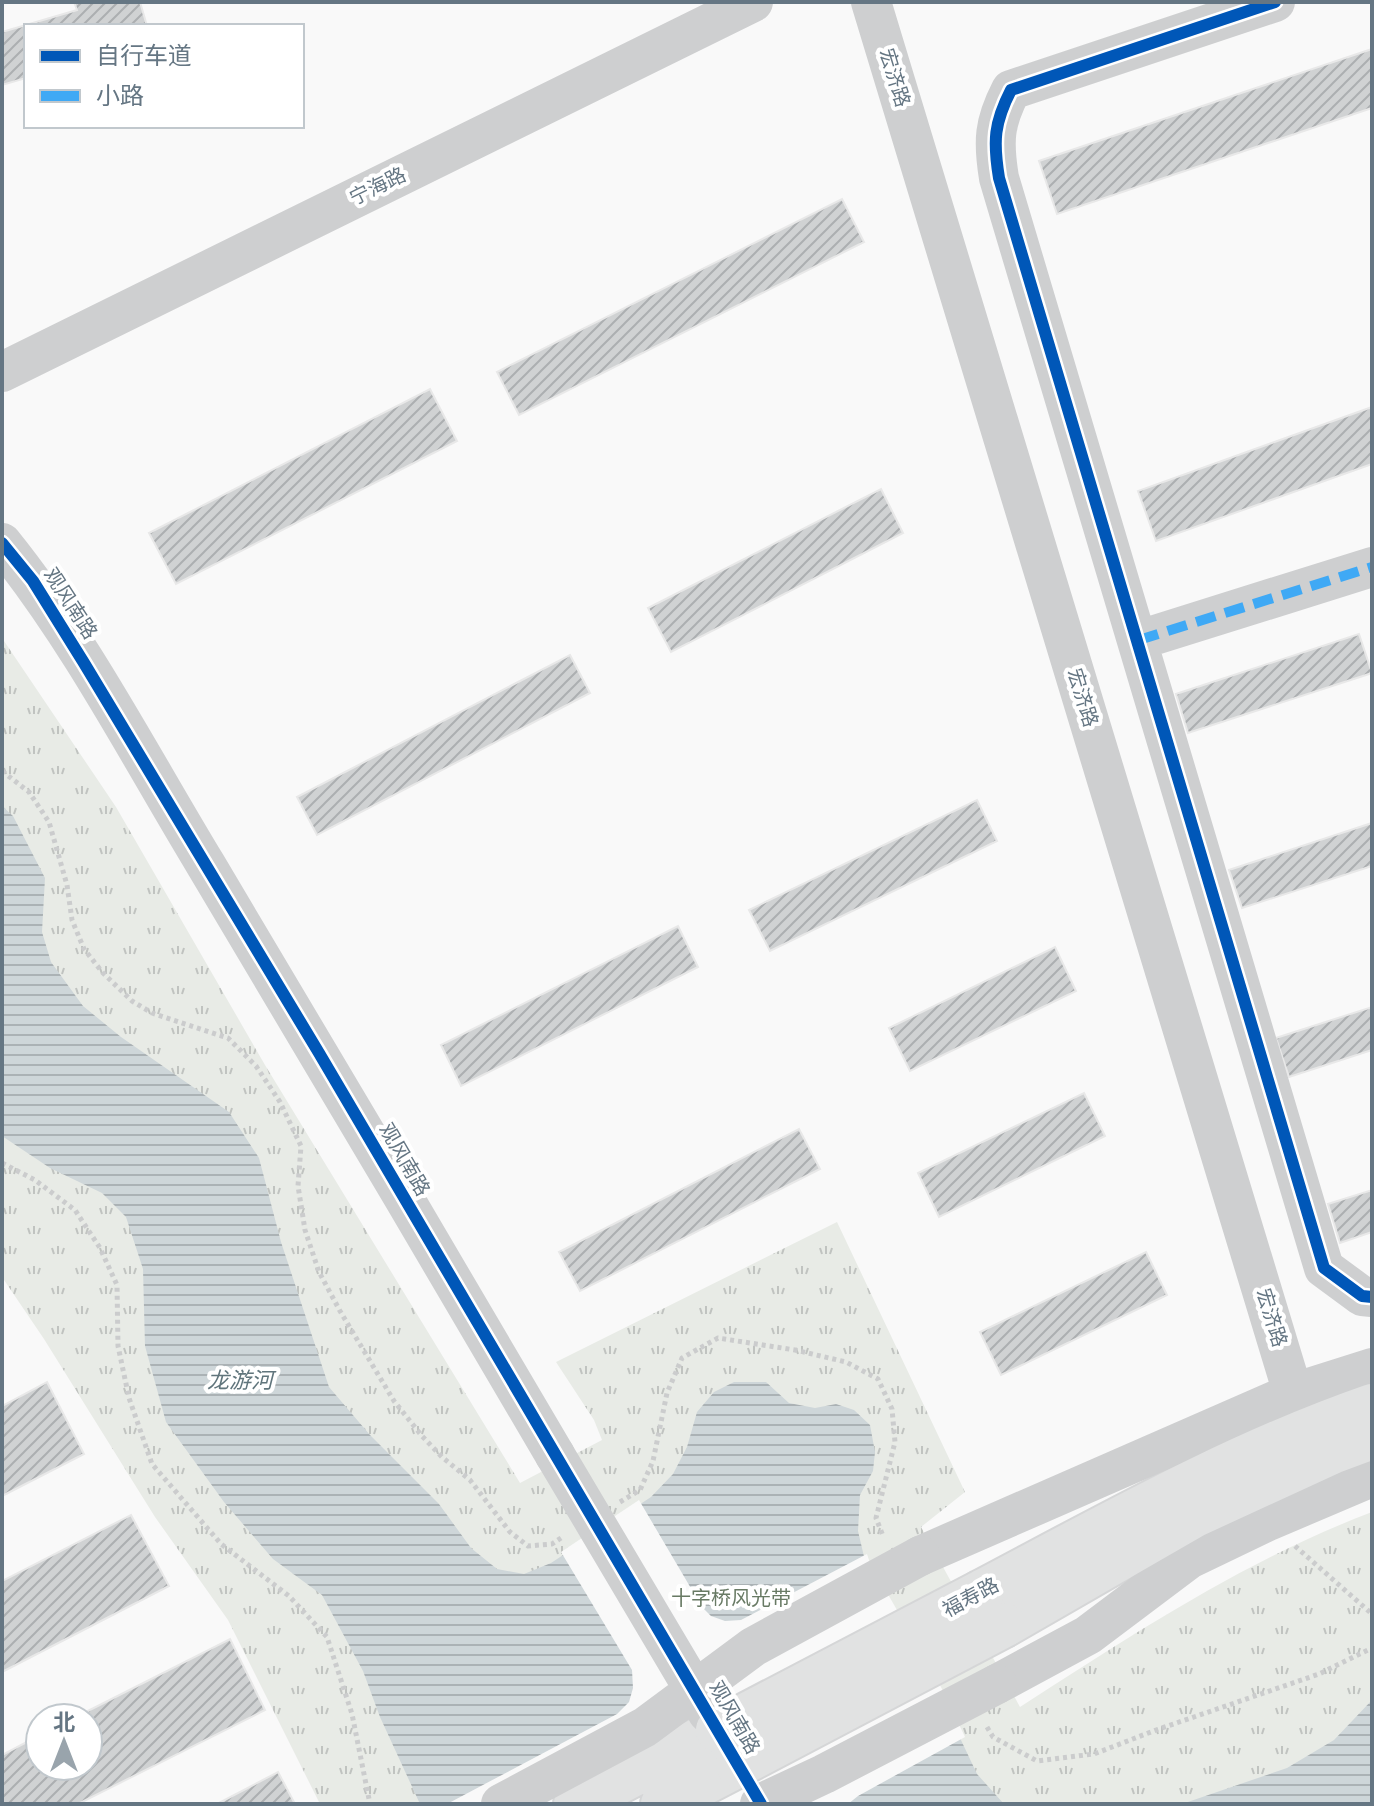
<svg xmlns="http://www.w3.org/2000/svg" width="1374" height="1806" viewBox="0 0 1374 1806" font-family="'Varela Round','Noto Sans SC',sans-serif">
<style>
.park{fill:url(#park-tufts)}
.water{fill:url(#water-rules)}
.pier{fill:#f9f9f9}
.building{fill:url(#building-hatch);stroke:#e8e8e8;stroke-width:2}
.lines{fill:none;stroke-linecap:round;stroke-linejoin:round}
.major-casing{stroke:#d5d6d7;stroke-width:48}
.path{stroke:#cbcccd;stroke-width:5;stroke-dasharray:4 4;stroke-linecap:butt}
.minor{stroke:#cecfd0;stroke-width:40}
.major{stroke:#e1e2e2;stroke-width:44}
.major-bridge-casing{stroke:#d5d6d7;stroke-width:48;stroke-linecap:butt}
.minor-bridge{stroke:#cecfd0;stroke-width:40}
.major-bridge{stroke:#e1e2e2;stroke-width:44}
.quiet{stroke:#3fa9f5;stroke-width:10;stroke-dasharray:20 10;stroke-linecap:butt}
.cycleway-casing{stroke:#fff;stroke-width:17}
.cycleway{stroke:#0057b8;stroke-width:12}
.labels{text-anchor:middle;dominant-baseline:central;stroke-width:8;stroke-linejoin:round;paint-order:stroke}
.street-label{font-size:20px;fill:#657683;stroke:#fff}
.park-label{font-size:20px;fill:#687a64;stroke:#fff}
.water-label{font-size:22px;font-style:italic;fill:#60757c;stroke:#fff}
</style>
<defs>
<pattern id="park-tufts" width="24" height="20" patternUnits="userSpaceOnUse" patternTransform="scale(2)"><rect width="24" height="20" fill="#e8ebe6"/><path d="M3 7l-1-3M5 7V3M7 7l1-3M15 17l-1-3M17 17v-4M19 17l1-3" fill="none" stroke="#c0c3c0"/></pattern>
<pattern id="water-rules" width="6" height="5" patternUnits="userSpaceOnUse" patternTransform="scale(2)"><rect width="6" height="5" fill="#ced6d9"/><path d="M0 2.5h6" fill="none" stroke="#abb2b5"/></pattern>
<pattern id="building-hatch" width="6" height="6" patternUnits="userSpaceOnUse" patternTransform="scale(2)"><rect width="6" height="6" fill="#d0d2d3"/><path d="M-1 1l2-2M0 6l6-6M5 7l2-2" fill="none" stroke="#acafb1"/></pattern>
</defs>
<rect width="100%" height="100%" fill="#f9f9f9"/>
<path class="park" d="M2 638 116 807 265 1065 520 1483 602 1440 594 1420 556 1362 837 1222 965 1492 921 1527 1020 1707C1133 1634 1246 1560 1372 1512V1804H320L228 1620 155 1517 44 1339 2 1277Z"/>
<path class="water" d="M2 806 13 816 45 878 42 932 51 962 83 1006 121 1037 229 1112 259 1158 281 1242 329 1387 370 1435 439 1504 471 1548 497 1569 524 1574 551 1563 651 1497 673 1474 687 1447 697 1412 714 1392 734 1382H766L789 1403 815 1408 836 1404 854 1410 870 1425 875 1452 873 1471 860 1495 858 1531 866 1565 936 1687 977 1774 1004 1804H420L380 1717 363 1671 322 1595 273 1559 224 1502 166 1422 145 1346 143 1269 126 1217 102 1193 50 1168 2 1136Z
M1372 1700V1804H1182L1287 1768 1334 1740Z"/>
<path class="pier" d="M639 1500 702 1607 711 1616 725 1621 741 1620 867 1554 870 1563 940 1685 965 1737 858 1796 848 1804H447L617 1714 629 1702 633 1688 632 1670 561 1552Z"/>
<path class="building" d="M74 2H140L147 26H26V78L2 85V32L77 10Z
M1372 49V108L1057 214 1039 161Z
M842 199 864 242 519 415 497 372Z
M430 389 457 441 176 584 149 533Z
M1372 407V464L1156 541 1138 491Z
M881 489 903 533 671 652 648 608Z
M1359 634 1372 673 1188 733 1176 694Z
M570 655 590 693 317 835 297 797Z
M977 800 997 841 770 951 749 910Z
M1372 823V866L1242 908 1229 870Z
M678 926 698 967 461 1086 441 1045Z
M1055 947 1076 991 910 1071 889 1028Z
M1372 1007V1050L1289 1077 1276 1038Z
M1084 1093 1105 1136 939 1217 918 1173Z
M799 1129 820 1169 580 1291 559 1252Z
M1372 1190V1232L1340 1243 1328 1204Z
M1146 1252 1167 1295 1001 1375 980 1332Z
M47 1382 84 1454 2 1496V1406Z
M131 1515 169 1586 2 1672V1581Z
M230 1639 265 1710 78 1804H2V1755L40 1735V1766H88V1718H74Z
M278 1772 295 1804H217Z"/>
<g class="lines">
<defs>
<path id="major" d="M982 1592C1109 1525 1236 1453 1372 1406
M1004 1625 1195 1515 1332 1452 1372 1437
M576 1804 718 1730
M663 1804 738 1765"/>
</defs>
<use href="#major" class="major-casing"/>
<path class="path" d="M2 771 29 792 49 822 67 885 72 920 84 949 103 973 132 1001 152 1013 228 1038 256 1066 280 1102 301 1146 298 1186 305 1230 319 1272 340 1311 394 1401 422 1436 442 1457 470 1480 510 1532 528 1546 552 1544 564 1536
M2 1163 35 1180 75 1210 100 1248 117 1285 118 1346 129 1398 152 1464 221 1544 289 1596 327 1637 352 1714 370 1804
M620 1502 640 1490 653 1461 667 1393 682 1358 718 1338 795 1350 846 1362 878 1379 892 1409 895 1442 876 1518 883 1536
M1295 1546 1372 1614
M987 1727 993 1737 1037 1761 1094 1754 1156 1730 1319 1674 1372 1648"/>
<path class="minor" d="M871 2 1293 1393
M1275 2 1011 90C994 123 993 141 999 178L1324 1268 1362 1296 1372 1297
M2 372 753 2
M2 543C81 641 141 758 206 865 324 1061 439 1258 555 1455
M1139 640 1372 567
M920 1556 1293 1393 1372 1368
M997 1684 1088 1635 1189 1559 1268 1521 1372 1477"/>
<use href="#major" class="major"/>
<defs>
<path id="major-bridge" d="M718 1730 982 1592
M738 1765 1004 1625"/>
</defs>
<use href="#major-bridge" class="major-bridge-casing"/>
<path class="minor-bridge" d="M555 1455 708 1713
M501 1804 645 1727 753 1647 920 1556
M760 1804 824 1774 997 1684"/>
<use href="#major-bridge" class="major-bridge"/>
<path class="quiet" d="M1139 640 1372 567"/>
<defs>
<path id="cycleway" d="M1275 2 1011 90C994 123 993 141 999 178L1324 1268 1362 1296 1372 1297
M2 543 33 581 84 663 319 1053 761 1804"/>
</defs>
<use href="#cycleway" class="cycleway-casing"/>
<use href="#cycleway" class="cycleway"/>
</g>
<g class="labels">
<g class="street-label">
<text transform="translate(894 78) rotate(73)">宏济路</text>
<text transform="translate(378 187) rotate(-26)">宁海路</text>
<text transform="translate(70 604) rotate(57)">观风南路</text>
<text transform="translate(1082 698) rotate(73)">宏济路</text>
<text transform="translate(404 1160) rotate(60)">观风南路</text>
<text transform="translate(1271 1318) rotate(73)">宏济路</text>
<text transform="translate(971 1598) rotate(-28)">福寿路</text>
<text transform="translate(734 1718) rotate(60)">观风南路</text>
</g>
<g class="park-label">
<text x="731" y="1599">十字桥风光带</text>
</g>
<g class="water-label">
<text x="240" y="1381">龙游河</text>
</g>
</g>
<rect width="1374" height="1806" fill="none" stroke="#657683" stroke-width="8"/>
<rect x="24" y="24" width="280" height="104" fill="#ffffff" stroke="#c1c8cd" stroke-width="2"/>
<rect x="40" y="50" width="40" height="12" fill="#0057b8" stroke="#c1c8cd" stroke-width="2"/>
<text x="96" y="64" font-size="24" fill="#657683">自行车道</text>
<rect x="40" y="90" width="40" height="12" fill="#3fa9f5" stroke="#c1c8cd" stroke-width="2"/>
<text x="96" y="104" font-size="24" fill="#657683">小路</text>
<g transform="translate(64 1742)"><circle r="38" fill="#ffffff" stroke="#c1c8cd" stroke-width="2"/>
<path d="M0-6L14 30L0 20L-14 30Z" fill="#99a4ac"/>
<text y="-12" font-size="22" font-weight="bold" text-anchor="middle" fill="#657683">北</text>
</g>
</svg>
